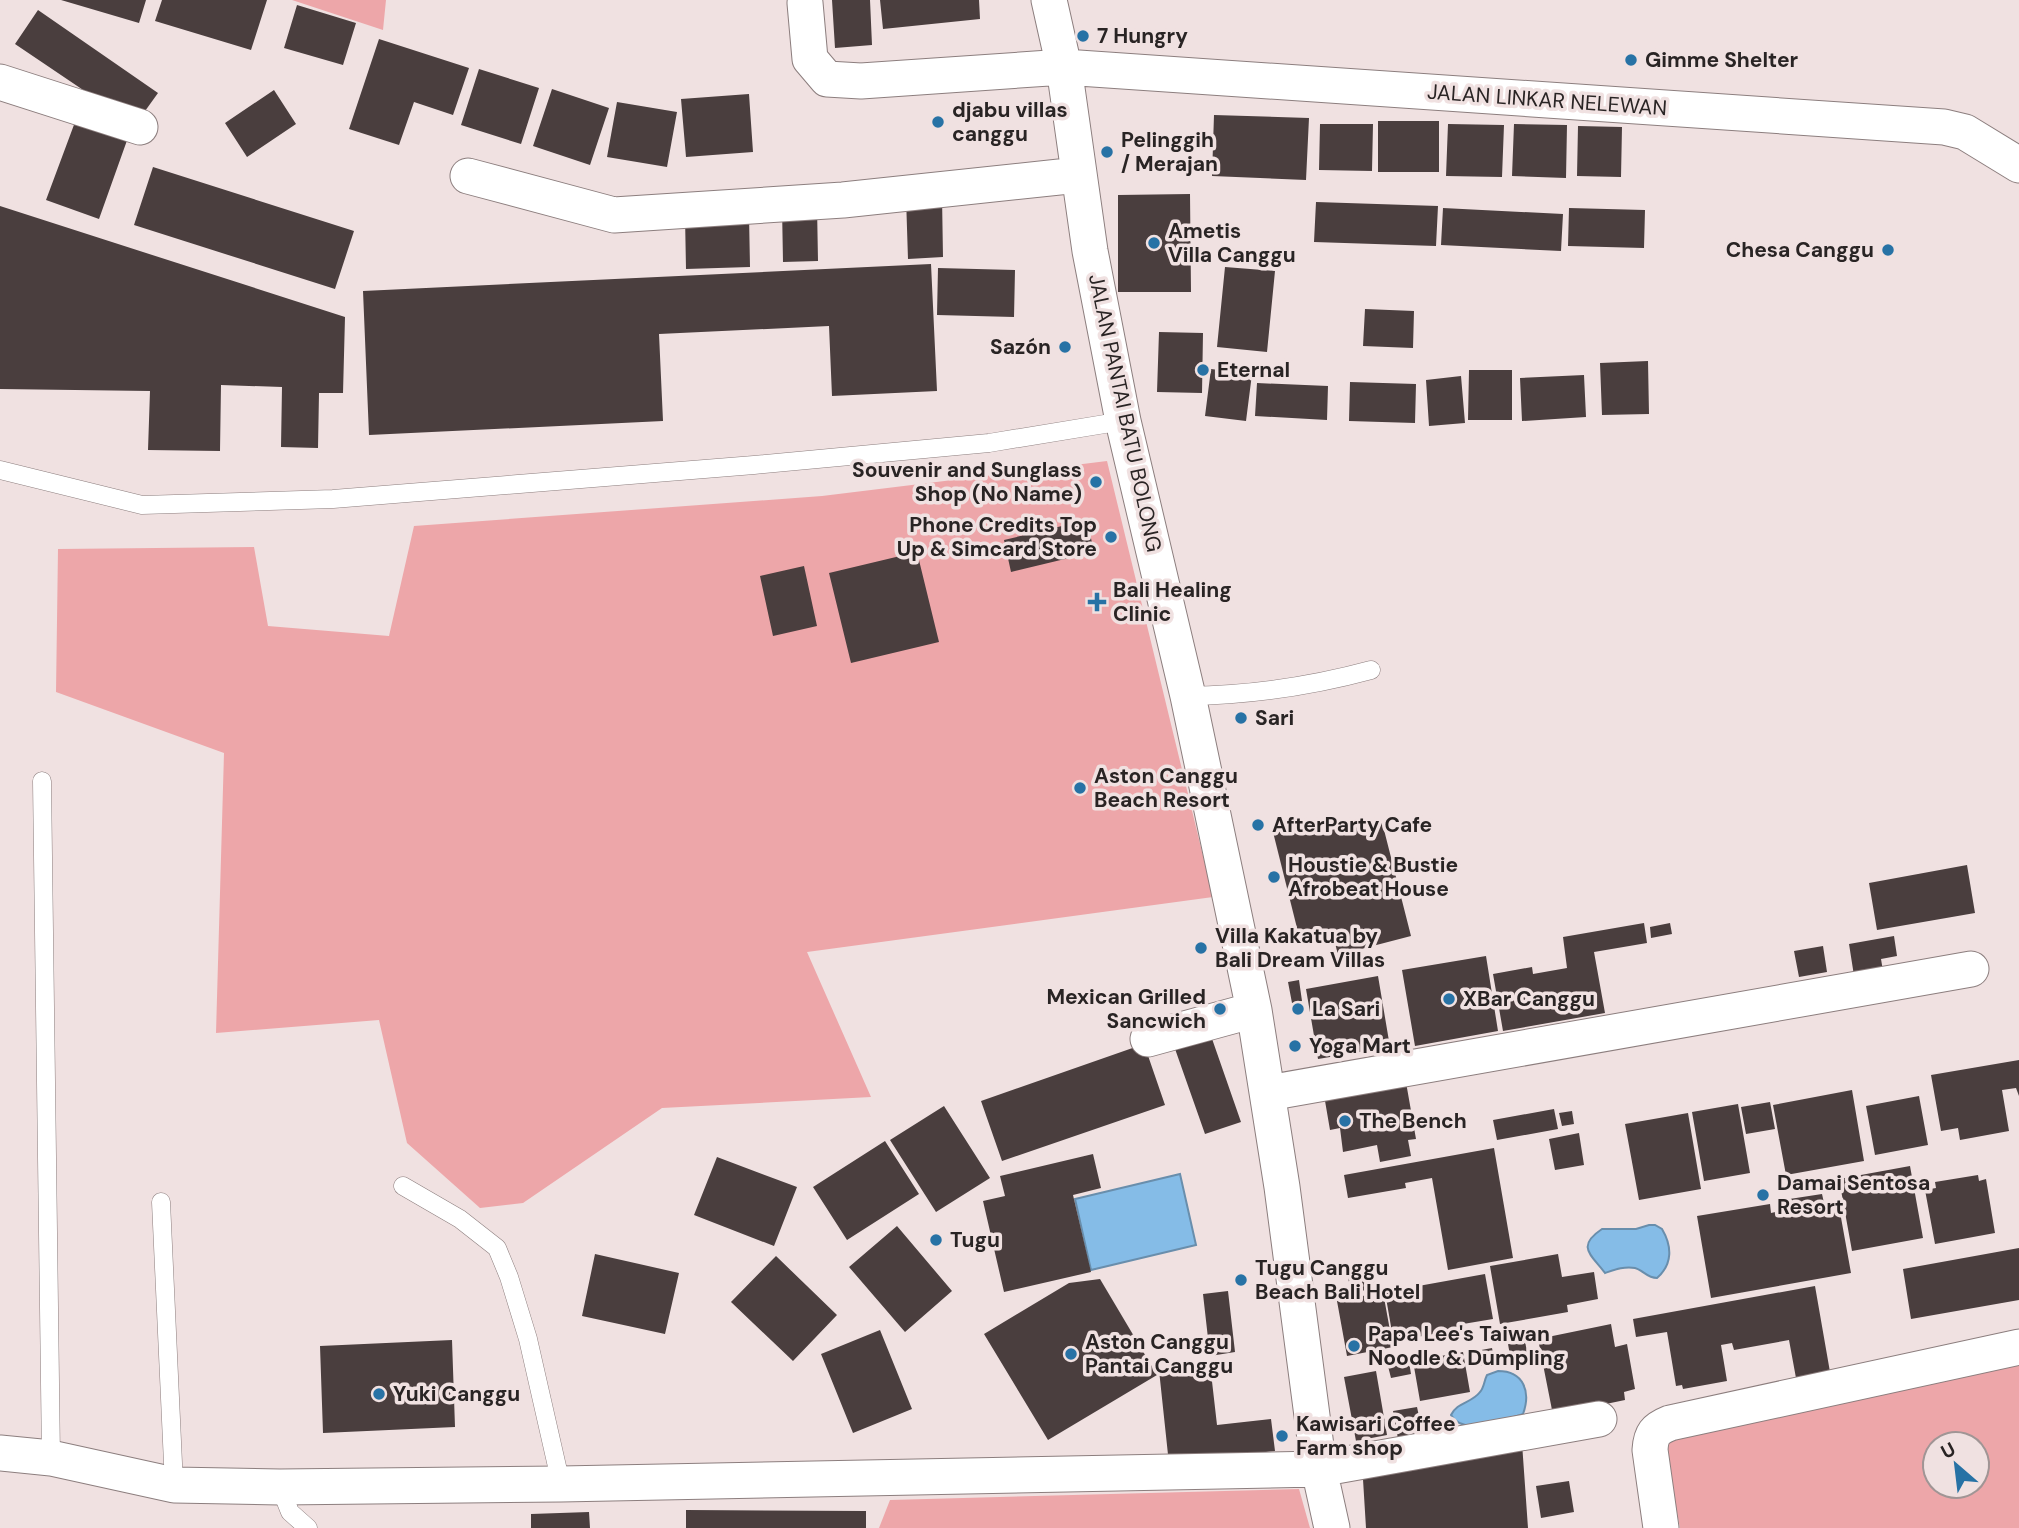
<svg xmlns="http://www.w3.org/2000/svg" width="2019" height="1528" viewBox="0 0 2019 1528" font-family="'DM Sans',sans-serif">
<style>
.green{fill:#eda6a9;fill-rule:evenodd}
.water{fill:#85bce7;stroke:#698eac;stroke-width:2}
.building{fill:#4a3e3e}
.lines{fill:none;stroke-linecap:round;stroke-linejoin:round}
.service-casing{stroke:#8c7e7e;stroke-width:19}
.minor-casing{stroke:#8c7e7e;stroke-width:37}
.service{stroke:#fff;stroke-width:18}
.minor{stroke:#fff;stroke-width:35}
.poi-dot{fill:#2772a5;stroke:#f0e1e1;stroke-width:2.5}
.labels{text-anchor:middle;dominant-baseline:central;stroke-width:7;stroke-linejoin:round;paint-order:stroke}
.poi-label{font-size:21px;font-weight:bold;fill:#292424;stroke:#f0e1e1;text-anchor:start}
.street-label{font-size:21px;fill:#292424;stroke:#f0e1e1}
</style>
<rect width="100%" height="100%" fill="#f0e1e1"/>
<path class="green" d="M292 0H386L383 30Z
M1107 461 1213 897 807 952 871 1097 662 1108 523 1203 480 1208 407 1143 379 1020 216 1033 224 753 56 692 58 549 254 547 268 626 389 636 414 526 822 496Z
M2019 1359V1528H1680L1663 1438ZM1935 1444H1977V1486H1935Z
M1299 1489 1310 1528H879L890 1500Z"/>
<path class="water" d="M1180 1174 1196 1245 1091 1270 1075 1199Z
M1649 1225H1655L1662 1229C1672 1246 1673 1264 1657 1278 1647 1278 1643 1270 1635 1268 1624 1266 1614 1270 1605 1273 1592 1255 1575 1247 1602 1229H1636Z
M1498 1371C1524 1371 1531 1392 1523 1414 1504 1420 1463 1437 1451 1415 1457 1402 1472 1403 1480 1392 1484 1388 1484 1381 1487 1375Z"/>
<path class="building" d="M61 0H146L139 23Z
M162 0H267L251 50 155 21Z
M832 0H870L872 45 835 48Z
M880 0H979L980 19 883 29Z
M297 5 356 23 343 65 284 48Z
M38 10 158 93 135 125 15 44Z
M379 39 469 68 453 115 414 102 399 145 349 129Z
M479 69 539 88 521 144 461 125Z
M552 89 609 108 590 165 533 146Z
M274 90 296 124 247 157 225 123Z
M749 94 753 152 686 157 681 99Z
M617 102 677 112 667 167 607 157Z
M78 114 130 132 99 219 46 200Z
M1214 115 1309 118 1306 180 1212 176Z
M1378 121H1439V172H1378Z
M1320 124H1373L1372 171 1319 170Z
M1448 124 1504 125 1502 177 1446 176Z
M1514 124 1567 125 1566 178 1512 176Z
M1578 126 1622 127 1621 177 1577 176Z
M153 167 354 231 335 289 134 225Z
M1190 194 1191 292H1118V195Z
M942 196 943 257 908 259 906 197Z
M1316 202 1438 206 1436 246 1314 242Z
M0 206 345 317 343 393H319L318 448 281 447 282 387 221 385 220 451 148 450 150 391 0 389Z
M817 206 818 261 783 262 782 207Z
M1443 208 1563 214 1561 251 1441 245Z
M1569 208 1645 210 1644 248 1568 246Z
M749 215 750 267 686 269 685 216Z
M931 264 937 391 832 396 829 326 659 334 663 421 369 435 363 291Z
M1225 267 1275 271 1267 352 1217 347Z
M938 268 1015 270 1014 317 937 315Z
M1365 309 1414 311 1413 348 1363 346Z
M1159 332 1203 333 1202 393 1157 392Z
M1648 361 1649 414 1602 415 1600 363Z
M1211 369 1252 374 1246 421 1205 416Z
M1469 370H1512V420H1468Z
M1584 375 1586 417 1522 421 1520 378Z
M1461 376 1465 423 1429 426 1426 380Z
M1350 382 1416 384 1415 423 1349 421Z
M1257 383 1328 386 1327 420 1255 416Z
M1087 520 1094 552 1011 572 1004 540Z
M917 552 939 642 851 663 829 573Z
M804 566 817 626 773 636 760 576Z
M1382 822 1411 936 1338 955 1332 931 1300 940 1273 832Z
M1967 865 1975 913 1877 930 1869 883Z
M1644 923 1647 943 1594 952 1605 1013 1503 1031 1493 974 1532 967 1533 974 1567 968 1563 937Z
M1670 923 1672 934 1651 938 1650 927Z
M1894 936 1897 956 1881 959 1884 977 1855 982 1849 944Z
M1823 946 1827 972 1799 977 1794 951Z
M1486 956 1498 1031 1415 1046 1402 970Z
M1378 976 1390 1047 1318 1059 1306 989Z
M1299 980 1302 1001 1292 1003 1288 982Z
M1210 1033 1241 1122 1205 1134 1174 1046Z
M1144 1044 1165 1105 1002 1161 981 1101Z
M2019 1060V1096L2016 1088 2002 1090 2009 1131 1960 1140 1958 1128 1941 1131 1931 1075Z
M1404 1071 1416 1139 1408 1140 1411 1156 1380 1162 1377 1145 1343 1152 1340 1128 1330 1130 1324 1095Z
M1852 1090 1864 1161 1786 1175 1773 1105Z
M1919 1096 1928 1145 1875 1155 1866 1106Z
M1770 1102 1775 1129 1746 1134 1741 1107Z
M1738 1104 1750 1173 1704 1181 1692 1112Z
M944 1106 990 1178 936 1212 890 1140Z
M1554 1109 1558 1129 1497 1140 1493 1120Z
M1572 1111 1574 1124 1562 1126 1559 1113Z
M1688 1113 1701 1189 1639 1200 1625 1124Z
M1579 1133 1584 1165 1555 1170 1549 1139Z
M885 1141 919 1194 847 1240 813 1187Z
M1494 1148 1513 1258 1448 1270 1432 1178 1405 1183 1406 1188 1348 1198 1344 1175Z
M1093 1154 1101 1188 1073 1195 1091 1272 1004 1292 983 1201 1005 1196 1000 1176Z
M717 1157 797 1187 774 1246 694 1215Z
M1910 1166 1923 1238 1852 1251 1839 1179Z
M1978 1175 1979 1181 1986 1179 1995 1233 1935 1244 1925 1190 1936 1188 1935 1182Z
M1822 1194 1824 1203 1838 1201 1851 1273 1711 1298 1697 1216 1770 1204 1771 1213 1785 1210 1783 1200Z
M897 1226 952 1291 905 1332 849 1267Z
M2019 1248V1300L1911 1319 1903 1269Z
M595 1254 679 1273 665 1334 582 1316Z
M1558 1254 1562 1277 1594 1272 1598 1299 1567 1305 1568 1312 1500 1324 1490 1266Z
M776 1256 837 1315 793 1361 731 1302Z
M1373 1272 1376 1288 1351 1293 1348 1277Z
M1485 1274 1493 1319 1457 1325 1458 1329 1418 1337 1416 1333 1393 1338 1385 1292Z
M1100 1279 1157 1375 1048 1440 984 1334 1069 1283Z
M1815 1286 1830 1372 1796 1378 1789 1340 1734 1350 1732 1343 1721 1345 1727 1381 1683 1389 1682 1385 1676 1386 1667 1332 1636 1337 1633 1319Z
M1228 1291 1235 1352 1210 1356 1203 1294Z
M1383 1292 1393 1347 1347 1356 1337 1301Z
M1611 1324 1615 1347 1627 1344 1635 1389 1624 1392 1625 1400 1553 1415 1538 1339Z
M880 1330 912 1409 853 1433 821 1354Z
M452 1340 455 1427 323 1433 320 1346Z
M1525 1341 1528 1358 1511 1361 1508 1344Z
M1492 1348 1495 1363 1479 1366 1476 1351Z
M1463 1352 1470 1392 1420 1401 1413 1361Z
M1409 1362 1411 1374 1391 1378 1388 1366Z
M1210 1364 1217 1425 1271 1419 1275 1451 1169 1464 1159 1370Z
M1376 1371 1387 1435 1356 1441 1344 1377Z
M1417 1407 1423 1435 1398 1439 1393 1411Z
M1522 1443 1528 1528H1366L1362 1463Z
M1569 1481 1574 1512 1541 1518 1536 1486Z
M686 1510 866 1511V1528H686Z
M589 1512 590 1528H531V1514Z"/>
<g class="lines">
<defs>
<path id="service" d="M0 470 142 505 333 499 754 465 989 443 1123 421
M1188 696C1250 695 1312 686 1371 670
M42 781 51 1458
M403 1186 460 1219 497 1248 509 1277 528 1339 561 1484
M161 1202 174 1485
M280 1487 290 1512 308 1528"/>
<path id="minor" d="M1049 0 1064 67 1090 251 1123 421 1188 696 1254 1010 1282 1187 1319 1469 1332 1528
M805 3 810 59 827 79 861 81 1064 67 1944 127 1965 132 2019 165
M0 82 140 127
M468 176 614 215 843 200 1078 175
M1148 1039 1254 1010
M1268 1093 1971 969
M0 1453 51 1458 174 1485 280 1487 561 1484 1319 1469 1599 1419
M1661 1528 1650 1450C1651 1434 1655 1429 1670 1423L2019 1347"/>
</defs>
<use href="#service" class="service-casing"/>
<use href="#minor" class="minor-casing"/>
<use href="#service" class="service"/>
<use href="#minor" class="minor"/>
</g>
<g class="poi-dot">
<circle cx="1083" cy="36" r="7"/>
<circle cx="1631" cy="60" r="7"/>
<circle cx="938" cy="122" r="7"/>
<circle cx="1107" cy="152" r="7"/>
<circle cx="1154" cy="243" r="7"/>
<circle cx="1888" cy="250" r="7"/>
<circle cx="1065" cy="347" r="7"/>
<circle cx="1203" cy="370" r="7"/>
<circle cx="1096" cy="482" r="7"/>
<circle cx="1111" cy="537" r="7"/>
<path d="M1093.5 591.5h7v7h7v7h-7v7h-7v-7h-7v-7h7z"/>
<circle cx="1241" cy="718" r="7"/>
<circle cx="1080" cy="788" r="7"/>
<circle cx="1258" cy="825" r="7"/>
<circle cx="1274" cy="877" r="7"/>
<circle cx="1201" cy="948" r="7"/>
<circle cx="1449" cy="999" r="7"/>
<circle cx="1220" cy="1009" r="7"/>
<circle cx="1298" cy="1009" r="7"/>
<circle cx="1295" cy="1046" r="7"/>
<circle cx="1345" cy="1121" r="7"/>
<circle cx="1763" cy="1195" r="7"/>
<circle cx="936" cy="1240" r="7"/>
<circle cx="1241" cy="1280" r="7"/>
<circle cx="1354" cy="1346" r="7"/>
<circle cx="1071" cy="1354" r="7"/>
<circle cx="379" cy="1394" r="7"/>
<circle cx="1282" cy="1436" r="7"/>
</g>
<g class="labels">
<g class="poi-label">
<text x="1097" y="36">7 Hungry</text>
<text x="1645" y="60">Gimme Shelter</text>
<text x="952" y="110">djabu villas<tspan x="952" dy="24">canggu</tspan></text>
<text x="1121" y="140">Pelinggih<tspan x="1121" dy="24">/ Merajan</tspan></text>
<text x="1168" y="231">Ametis<tspan x="1168" dy="24">Villa Canggu</tspan></text>
<text x="1874" y="250" text-anchor="end">Chesa Canggu</text>
<text x="1051" y="347" text-anchor="end">Sazón</text>
<text x="1217" y="370">Eternal</text>
<text x="1082" y="470" text-anchor="end">Souvenir and Sunglass<tspan x="1082" dy="24">Shop (No Name)</tspan></text>
<text x="1097" y="525" text-anchor="end">Phone Credits Top<tspan x="1097" dy="24">Up &amp; Simcard Store</tspan></text>
<text x="1113" y="590">Bali Healing<tspan x="1113" dy="24">Clinic</tspan></text>
<text x="1255" y="718">Sari</text>
<text x="1094" y="776">Aston Canggu<tspan x="1094" dy="24">Beach Resort</tspan></text>
<text x="1272" y="825">AfterParty Cafe</text>
<text x="1288" y="865">Houstie &amp; Bustie<tspan x="1288" dy="24">Afrobeat House</tspan></text>
<text x="1215" y="936">Villa Kakatua by<tspan x="1215" dy="24">Bali Dream Villas</tspan></text>
<text x="1206" y="997" text-anchor="end">Mexican Grilled<tspan x="1206" dy="24">Sancwich</tspan></text>
<text x="1463" y="999">XBar Canggu</text>
<text x="1312" y="1009">La Sari</text>
<text x="1309" y="1046">Yoga Mart</text>
<text x="1359" y="1121">The Bench</text>
<text x="1777" y="1183">Damai Sentosa<tspan x="1777" dy="24">Resort</tspan></text>
<text x="950" y="1240">Tugu</text>
<text x="1255" y="1268">Tugu Canggu<tspan x="1255" dy="24">Beach Bali Hotel</tspan></text>
<text x="1368" y="1334">Papa Lee's Taiwan<tspan x="1368" dy="24">Noodle &amp; Dumpling</tspan></text>
<text x="1085" y="1342">Aston Canggu<tspan x="1085" dy="24">Pantai Canggu</tspan></text>
<text x="393" y="1394">Yuki Canggu</text>
<text x="1296" y="1424">Kawisari Coffee<tspan x="1296" dy="24">Farm shop</tspan></text>
</g>
<g class="street-label">
<text transform="translate(1547 100) rotate(4)">JALAN LINKAR NELEWAN</text>
<text transform="translate(1125 413) rotate(78)">JALAN PANTAI BATU BOLONG</text>
</g>
</g>
<g transform="translate(1956 1465) rotate(332)"><circle r="33" fill="#f0e1e1" stroke="#a09595" stroke-width="2"/>
<path d="M0-5L12 26L0 18L-12 26Z" fill="#2772a5"/>
<text y="-10" font-size="19" font-weight="bold" text-anchor="middle" fill="#292424">U</text>
</g>
</svg>
